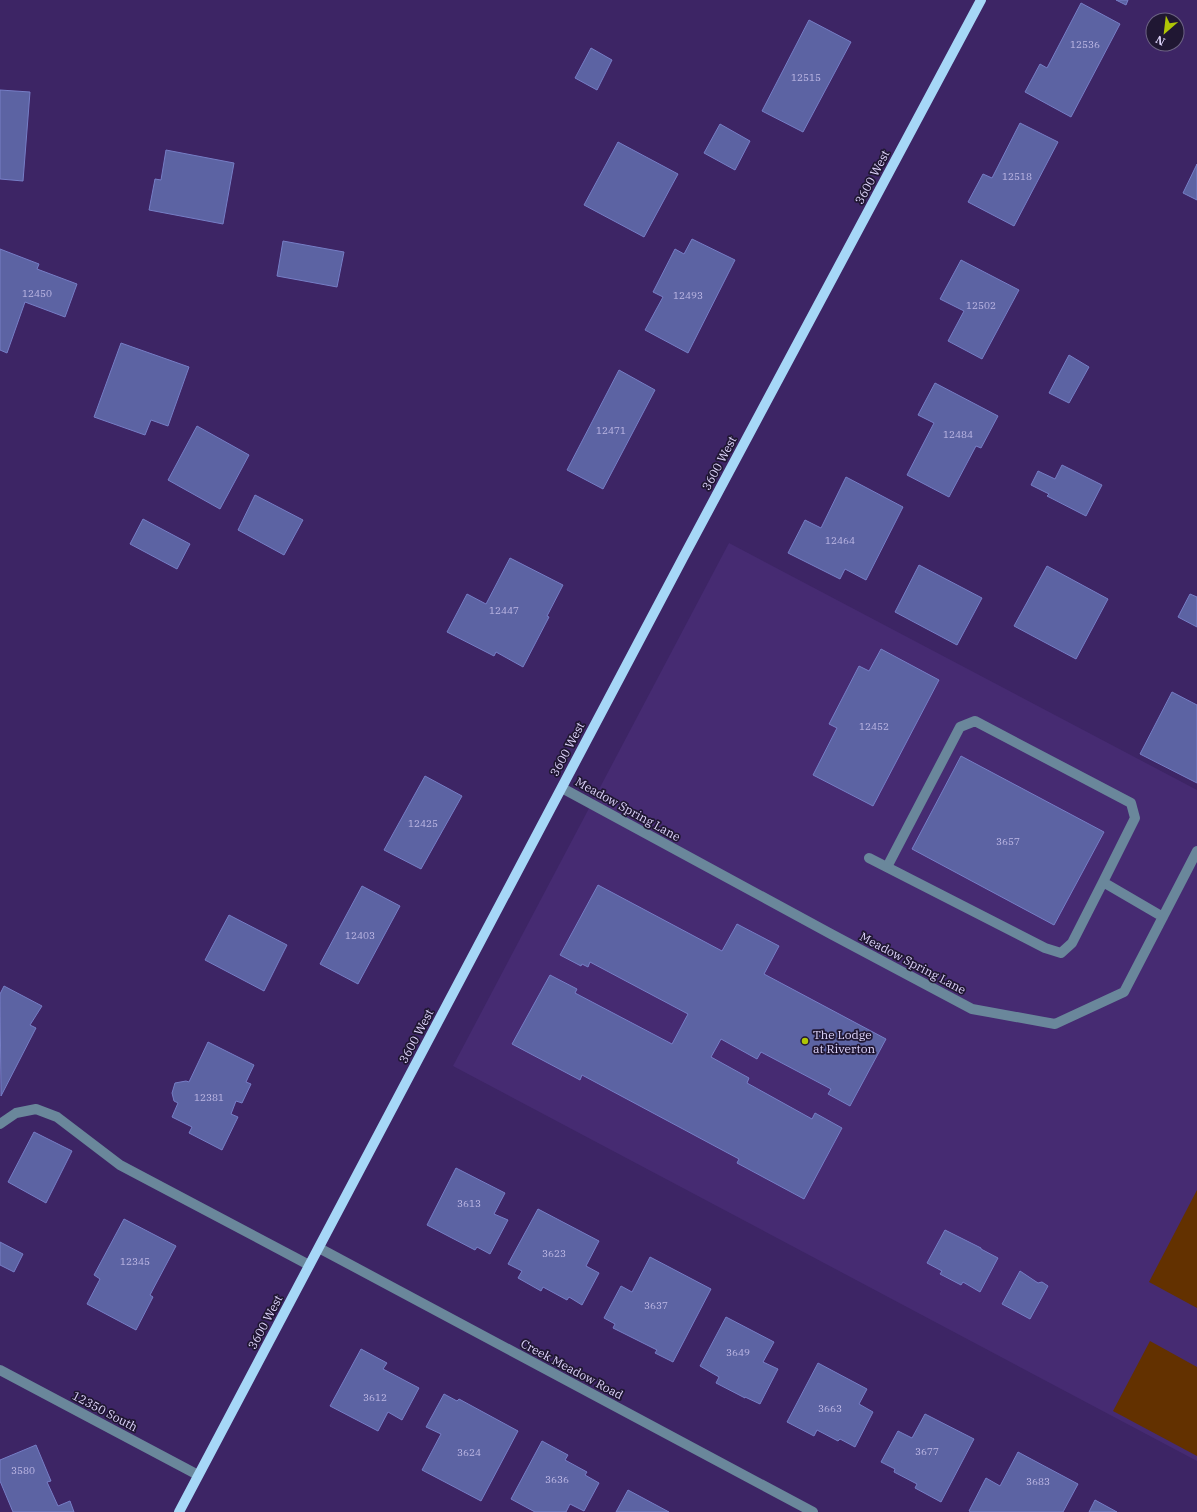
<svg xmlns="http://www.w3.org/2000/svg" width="1197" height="1512" viewBox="0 0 1197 1512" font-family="'IBM Plex Serif',serif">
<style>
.built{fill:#462b72}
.green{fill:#633100}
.building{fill:#5c63a3;stroke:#767ec6}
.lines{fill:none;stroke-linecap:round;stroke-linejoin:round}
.minor{stroke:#6a879b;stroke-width:10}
.major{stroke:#a6d7f7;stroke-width:10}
.poi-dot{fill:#afc506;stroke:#201733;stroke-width:1.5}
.labels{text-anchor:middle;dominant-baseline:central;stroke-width:3.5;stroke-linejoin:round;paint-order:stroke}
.number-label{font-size:10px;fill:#beb8e5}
.street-label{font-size:12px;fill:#ded4fb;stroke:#201733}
.poi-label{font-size:12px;fill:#ded4fb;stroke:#201733;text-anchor:start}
</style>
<rect width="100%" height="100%" fill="#3d2565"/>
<path class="built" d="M729 543 1197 790V1461L453 1066Z"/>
<path class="green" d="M1197 1190V1308L1149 1282Z
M1150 1341 1197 1367V1456L1113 1411Z"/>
<path class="building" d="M1116 0H1128L1126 5Z
M1081 3 1120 24 1071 117 1025 92 1040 64 1047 68Z
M809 20 851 42 803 132 762 111Z
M591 48 612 60 597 90 575 78Z
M0 90 30 92 23 181 0 179Z
M1020 123 1058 142 1014 226 968 202 983 174 992 178Z
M720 124 750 141 735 170 704 153Z
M618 142 678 174 644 237 584 205Z
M166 150 234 163 223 224 149 210 155 179 161 180Z
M1197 164V200L1183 193Z
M692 239 735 260 688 353 645 330 663 297 653 292 675 249 684 254Z
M283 241 344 252 337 287 277 276Z
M0 249 39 264 37 269 77 284 65 317 25 302 7 353 0 350Z
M961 260 1019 290 982 359 948 341 964 311 940 299Z
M121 343 189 367 168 426 151 420 145 435 94 417Z
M1069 355 1089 367 1069 403 1049 393Z
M619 370 655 390 603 489 567 470Z
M935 383 998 416 981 448 976 446 949 497 907 475 934 423 918 415Z
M197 426 249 455 220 509 168 480Z
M1062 465 1102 485 1086 516 1047 496 1049 494 1031 485 1038 471 1055 479Z
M846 477 903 507 866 580 845 569 840 579 788 553 805 520 821 528Z
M255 495 303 520 284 555 238 530Z
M143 519 190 544 177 569 130 544Z
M510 558 563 585 547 616 549 617 523 667 496 652 494 656 447 632 467 594 486 604Z
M919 565 982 598 957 645 895 612Z
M1047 566 1108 599 1076 659 1014 626Z
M1190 594 1197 597V627L1178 617Z
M881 649 939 680 873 806 813 775 837 728 829 724 859 666 869 671Z
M1172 692 1197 705V783L1140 754Z
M961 756 1104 832 1054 925 912 849Z
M425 776 462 796 421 869 384 850Z
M598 885 722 951 737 924 779 946 764 974 886 1039 850 1106 828 1094 831 1089 761 1052 757 1059 721 1039 711 1057 749 1078 747 1083 812 1119 815 1113 842 1128 804 1199 737 1163 739 1159 582 1075 580 1080 512 1044 550 975 577 989 575 993 672 1044 688 1014 590 962 588 967 582 964 581 966 560 955Z
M362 886 400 906 358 984 320 964Z
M229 915 287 945 264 991 205 960Z
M4 986 42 1006 30 1025 36 1028 1 1096 0 994Z
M208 1042 254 1065 246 1082 251 1084 242 1103 236 1101 231 1114 238 1117 222 1150 189 1133 192 1127 172 1117 178 1103 174 1101 172 1093 175 1083 186 1081 189 1082Z
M34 1132 72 1151 46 1203 8 1182Z
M456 1168 505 1193 494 1214 508 1220 490 1254 477 1247 475 1250 427 1225Z
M538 1209 599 1241 586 1266 599 1273 582 1305 569 1297 567 1300 543 1287 541 1291 518 1278 522 1271 508 1264Z
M124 1219 176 1246 150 1295 153 1297 136 1330 87 1304 100 1279 94 1275Z
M945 1230 981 1248V1249L998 1258 980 1292 963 1282 961 1285 940 1274 942 1271 927 1263Z
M0 1242 23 1254 14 1272 0 1265Z
M650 1257 711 1289 673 1362 655 1353 657 1350 613 1328 615 1324 604 1318 621 1286 632 1292Z
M1020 1271 1038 1283 1042 1282 1048 1286 1030 1319 1002 1304Z
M726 1317 774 1342 763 1362 778 1369 760 1404 745 1397V1398L716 1383 719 1377 700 1366Z
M361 1349 387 1363 383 1369 419 1388 402 1420 388 1412 378 1431 330 1406Z
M818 1363 867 1389 859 1404 873 1412 855 1447 840 1439 838 1441 817 1430 814 1436 787 1422Z
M444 1394 457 1401 459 1399 518 1431 481 1501 422 1470 441 1434 426 1427Z
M925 1414 974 1439 941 1502 915 1488 917 1484 894 1472 895 1469 881 1462 898 1431 912 1438Z
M542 1441 568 1455 565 1460 587 1472 585 1475 599 1483 584 1511 570 1504 566 1512H535L511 1499Z
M36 1445 51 1481 47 1482 58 1506 70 1501 74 1512H13L0 1481V1460Z
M1018 1452 1078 1484 1063 1512H971L969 1511 986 1478 1000 1486Z
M628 1490 669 1512H616Z
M1095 1500 1117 1512H1089Z"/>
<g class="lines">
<path class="minor" d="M562 788 831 934 972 1009 1055 1024 1124 992 1197 851
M869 858 1045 948 1061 953 1072 943 1103 882 1163 917
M887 867 960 727 975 721 1131 803 1135 818 1103 882
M0 1124 16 1113 36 1109 57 1117 120 1165 309 1265
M319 1248 813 1512
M0 1370 198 1475"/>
<path class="major" d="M179 1512 684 556 981 0"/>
</g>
<circle class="poi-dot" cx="805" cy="1041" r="4"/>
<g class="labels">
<g class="number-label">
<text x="1085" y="44">12536</text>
<text x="806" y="77">12515</text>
<text x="1017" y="176">12518</text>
<text x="37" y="293">12450</text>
<text x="688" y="295">12493</text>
<text x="981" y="305">12502</text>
<text x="611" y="430">12471</text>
<text x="958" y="434">12484</text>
<text x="840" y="540">12464</text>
<text x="504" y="610">12447</text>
<text x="874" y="726">12452</text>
<text x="423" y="823">12425</text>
<text x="1008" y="841">3657</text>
<text x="360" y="935">12403</text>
<text x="209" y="1097">12381</text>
<text x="469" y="1203">3613</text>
<text x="554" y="1253">3623</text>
<text x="135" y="1261">12345</text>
<text x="656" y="1305">3637</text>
<text x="738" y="1352">3649</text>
<text x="375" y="1397">3612</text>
<text x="830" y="1408">3663</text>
<text x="927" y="1451">3677</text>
<text x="469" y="1452">3624</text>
<text x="23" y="1470">3580</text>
<text x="557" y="1479">3636</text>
<text x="1038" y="1481">3683</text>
</g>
<g class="street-label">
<text transform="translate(872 177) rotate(-62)">3600 West</text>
<text transform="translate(719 463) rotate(-62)">3600 West</text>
<text transform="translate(567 749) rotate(-62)">3600 West</text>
<text transform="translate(628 809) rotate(29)">Meadow Spring Lane</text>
<text transform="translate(913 963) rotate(28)">Meadow Spring Lane</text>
<text transform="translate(416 1036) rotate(-62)">3600 West</text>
<text transform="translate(265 1322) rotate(-62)">3600 West</text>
<text transform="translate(572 1369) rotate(28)">Creek Meadow Road</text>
<text transform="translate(105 1411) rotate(28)">12350 South</text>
</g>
<g class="poi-label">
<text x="813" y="1034">The Lodge<tspan x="813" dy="14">at Riverton</tspan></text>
</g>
</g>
<g transform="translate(1165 32) rotate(208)"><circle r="19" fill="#201733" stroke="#6c6383"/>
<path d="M0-3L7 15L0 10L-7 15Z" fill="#afc506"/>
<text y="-6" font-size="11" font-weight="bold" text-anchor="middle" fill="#ded4fb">N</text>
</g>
</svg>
